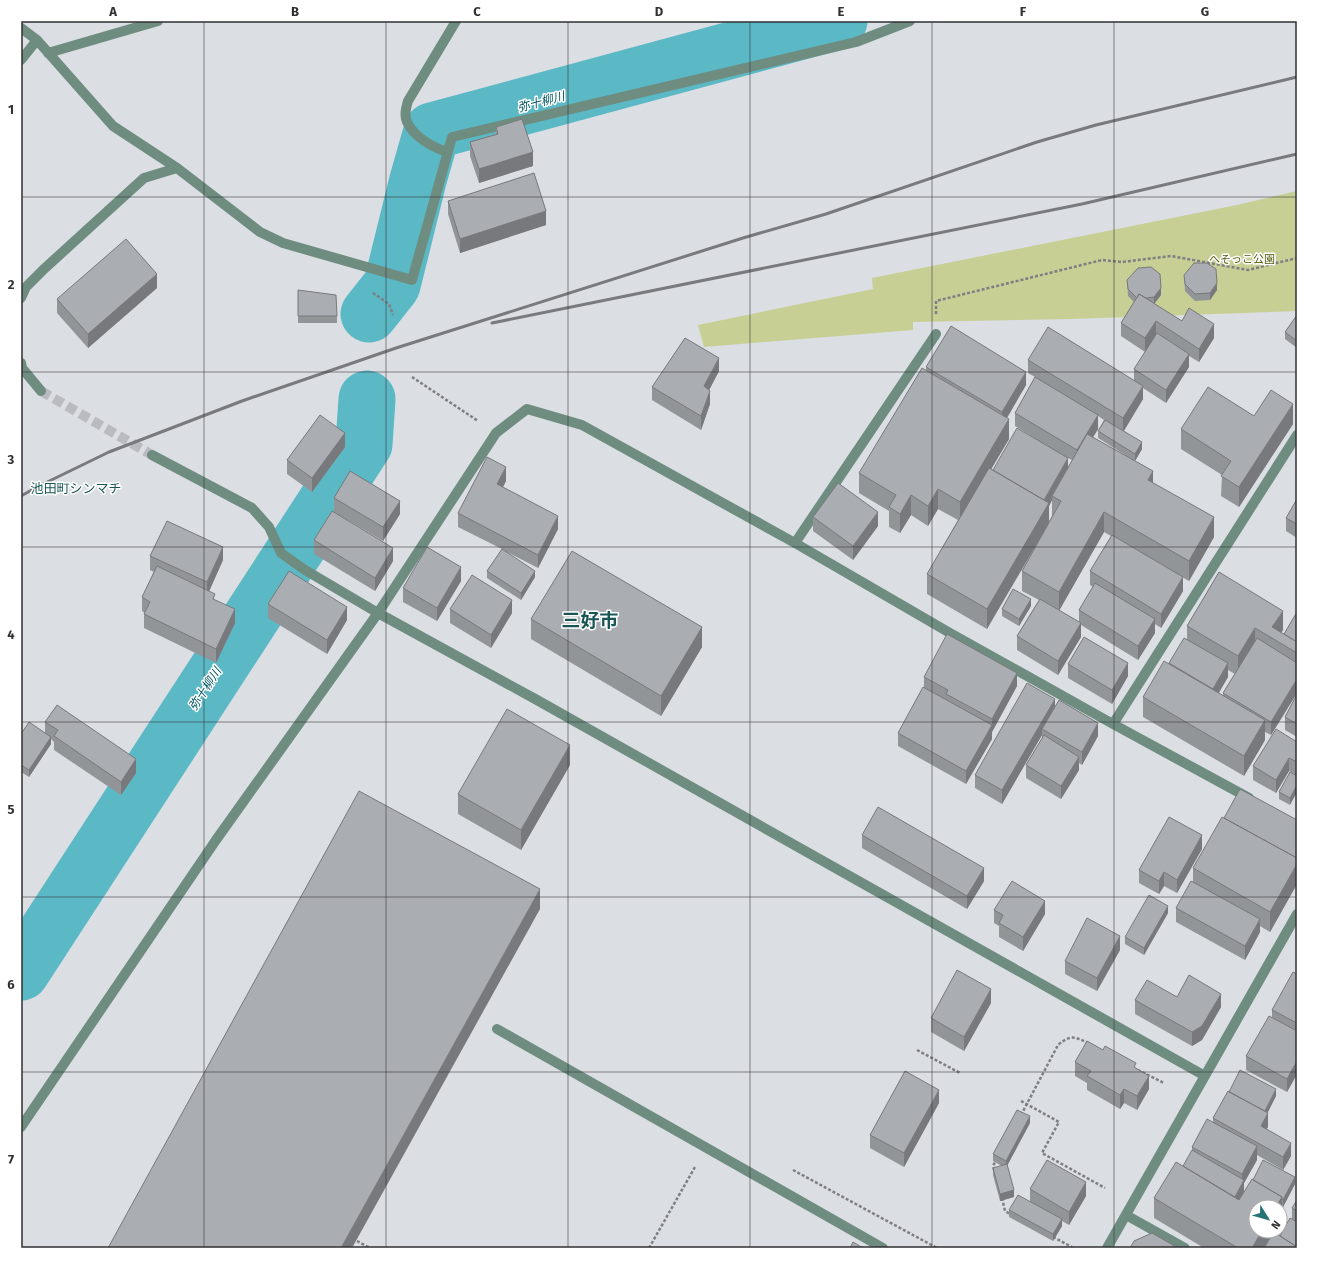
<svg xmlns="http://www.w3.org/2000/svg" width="1318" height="1269" viewBox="0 0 1318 1269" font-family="'Fira Sans','Noto Sans JP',sans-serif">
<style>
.green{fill:#c7cf94}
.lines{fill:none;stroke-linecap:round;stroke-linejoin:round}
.river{stroke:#5bb8c5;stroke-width:57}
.minor-tunnel{stroke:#b9bbc0;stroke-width:10;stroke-dasharray:10 5;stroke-linecap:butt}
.path{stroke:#7d7f83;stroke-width:2.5;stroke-dasharray:3 2;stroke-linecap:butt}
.minor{stroke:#6e8d80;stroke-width:10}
.rail{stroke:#787a7d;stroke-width:3}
.wall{fill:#929598;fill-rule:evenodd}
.shaded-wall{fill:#77797c}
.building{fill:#aaadb1;stroke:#77797c}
.grid{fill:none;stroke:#303133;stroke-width:1;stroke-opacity:0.55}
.labels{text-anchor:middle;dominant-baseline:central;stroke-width:3;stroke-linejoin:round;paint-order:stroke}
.park-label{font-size:11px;fill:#545b0d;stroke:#fff}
.water-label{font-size:12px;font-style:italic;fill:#005660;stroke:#fff}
.quarter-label{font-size:13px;fill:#195557;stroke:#fff}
.town-label{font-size:19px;font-weight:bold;fill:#195557;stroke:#fff}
.neatline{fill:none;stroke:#303133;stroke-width:1.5}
.grid-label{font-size:13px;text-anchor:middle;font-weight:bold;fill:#303133}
</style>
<rect width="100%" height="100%" fill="#dbdee3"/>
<path class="green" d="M1297 191V311L1071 319 913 322V330L704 347 698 325 873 289 872 278 1237 205Z"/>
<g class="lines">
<path class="river" d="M369 314 392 285 418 180 432 131 839 21
M21 972 364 444 367 399"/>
<path class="minor-tunnel" d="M41 391 152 455"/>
<path class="path" d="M373 293 389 304 393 315
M936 314V301L1102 260 1122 262 1171 256 1248 270 1297 258
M412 377 478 421
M917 1050 960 1073
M1138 1070 1164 1083
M1021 1101 1059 1122 1042 1153 1105 1188
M1021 1115 1058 1045C1070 1035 1074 1036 1088 1043
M793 1170 937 1248
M994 1170 993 1166 996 1160
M1002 1198 1005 1211 1012 1215
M1053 1237 1072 1247
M357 1241 370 1248
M649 1248 695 1167"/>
<path class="minor" d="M21 28 37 40 113 126 177 168 260 232 283 243 412 280 452 137 856 42 910 21
M48 53 158 21
M21 60 37 40
M447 152C432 147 414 137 407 122 404 115 406 108 408 101L456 21
M21 298 26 287 44 269 144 178 177 168
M21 363 22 368 41 391
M152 455 252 508 269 527 281 553 305 570 378 613 537 700 1205 1076
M795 543 936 334
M1113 724 1297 435
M497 1029 883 1248
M21 1127 216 840 378 613 496 433 527 409 582 425 795 543 950 633 1113 724 1249 798
M1126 1215 1185 1248
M1107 1248 1297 914"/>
<path class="rail" d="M492 323 1082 204 1297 154
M21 496 37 487 109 452 242 401 396 348 743 238 826 214 1037 142 1096 125 1297 77"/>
</g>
<path class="wall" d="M496 127 533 166 479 183 470 156V142L496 134Z
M448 201 546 225 460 253 448 214Z
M1184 275 1217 290 1210 300 1195 301 1185 291Z
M1127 280 1161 295 1154 304 1182 321 1214 338 1199 362 1189 356V367L1166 403 1143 388V399L1124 431 1142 449 1135 461 1153 483 1214 537 1189 581 1182 577 1183 591 1161 628 1155 624V633L1138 660 1081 625V637L1058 675 1017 650V636L1039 600 1022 591V571L1052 516V500L987 629 927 594V574L958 520 938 509 928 526 911 515 900 533 889 527V511L859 493V473L926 370V367L1026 385 1007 418 1009 439 991 469 993 470 1036 439 1015 426V413L1035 377 1028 373V360L1134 380V369L1156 335 1145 352 1121 336V323L1134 302 1128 296ZM1098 416 1104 420 1098 431V438L1135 461 1093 437 1098 429ZM1068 458 1072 460 1068 467ZM1104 532 1111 536 1090 571V585L1093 587 1079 610V622L1059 610Z
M157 288 88 348 57 313V299Z
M298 290 337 316V323H298Z
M1297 315V348L1285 339V332Z
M719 371 709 390 710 404 701 430 652 400V387Z
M1254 416 1293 424 1239 507 1221 496 1222 475 1181 449V429Z
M345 447 312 492 287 474V460Z
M506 481 503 487 558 529 538 568 507 552 535 577 521 600 487 578V571L502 549 458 527V513Z
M334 498 400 514 383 541 339 515 393 561 375 591 314 554V540L334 512Z
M1297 499V538L1286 531V518Z
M813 517 878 526 853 560 813 531Z
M150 556 223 560 209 591 215 600 235 623 216 663 144 628V614L145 613 142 611V597L154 572 150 570Z
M1219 572 1283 630 1281 633 1284 634 1297 612V693L1271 735 1265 732V740L1244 776 1143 717V697L1169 664V663L1187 640V626ZM1228 670 1235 674 1223 693V696L1219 693 1228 677Z
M461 581 437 621 403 602V588Z
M268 604 347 620 327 654 268 618Z
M1031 606 1019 626 1002 616V609Z
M450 609 512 613 491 648 450 623Z
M531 619 702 647 661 716 531 639Z
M1068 664 1128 676 1112 704 1068 678Z
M924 677 1017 686 992 732V739L966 784 898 746V733L924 687Z
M1297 696V737L1285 730V717Z
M1055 707 1098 736 1082 765 1079 763V770L1061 799 1026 778V765L1042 738V735L1002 804 975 788V775Z
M45 722 136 773 121 795 54 750V742L51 739V744L29 777 21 772V734L45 733Z
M1297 742V776L1289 771 1276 793 1253 780V766Z
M570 765 521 850 458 814V794Z
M1290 772V805L1279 799V792Z
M1224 818 1297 820V884L1270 932 1260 926V932L1245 960 1176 922V908L1193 882V868Z
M862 835 984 881 967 909 862 848Z
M1202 849 1177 893 1164 886 1159 894 1139 883V870Z
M994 910 1045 914 1023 951 999 937V926L994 923Z
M1168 913 1144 955 1125 944V937Z
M1120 950 1097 991 1065 974V961Z
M1297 974V1074L1287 1092 1246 1070V1056L1272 1018V1010Z
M1135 1000 1221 1007 1202 1040 1192 1046 1135 1014Z
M991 1003 964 1051 931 1032V1018Z
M1103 1050 1136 1068 1149 1089 1137 1110 1124 1103 1120 1109 1087 1090V1083L1075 1076V1062Z
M1276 1096 1267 1113 1268 1127 1266 1129 1291 1156 1283 1170 1257 1155V1160L1244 1183V1192L1253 1180 1295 1184 1283 1207 1282 1206V1217L1280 1221V1207L1274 1231 1264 1248H1204L1154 1218V1198L1183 1166 1192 1151V1147L1213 1122V1118Z
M939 1103 904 1167 870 1148V1135Z
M1030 1123 1007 1165 1014 1197 1000 1201 993 1175V1168L1002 1166 993 1161V1154Z
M1030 1189 1086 1196 1069 1225 1062 1221V1226L1053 1241 1009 1217V1210L1030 1202Z
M1297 1200V1248L1280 1236 1292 1219V1208Z"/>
<path class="shaded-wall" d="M533 152V166L479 183V169Z
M546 211V225L460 253V239Z
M157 274V288L88 348V334Z
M1217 283V290L1210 300V293Z
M1161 288V295L1154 304V297Z
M1156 321V334L1145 352V338Z
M1214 324V338L1199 362V349Z
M1189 354V367L1166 403V390Z
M719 358V371L704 400V386Z
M1026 372V385L1002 426V412Z
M1143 386V399L1123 432V418Z
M710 391V404L701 430V416Z
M1293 404V424L1239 507V487Z
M1098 415V429L1077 464V450Z
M1009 419V439L960 522V502Z
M345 433V447L312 492V478Z
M1142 442V449L1135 461V454Z
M1068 458V471L1052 496V500L1049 506V523L987 629V609L1044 501Z
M506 467V481L497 498V484Z
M1153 471V491L1148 480Z
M938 489V509L928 526V506Z
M911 495V515L900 533V514Z
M400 501V514L383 541V527Z
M878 512V526L853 560V546Z
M1104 512V532L1059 611V592Z
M558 516V529L538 568V555Z
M1214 517V537L1189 581V561Z
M223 547V560L207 596V582Z
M393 548V561L375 591V578Z
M461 567V581L437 621V608Z
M535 571V577L521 600V593Z
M1183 577V591L1161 628V614Z
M1031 599V606L1019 626V619Z
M512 600V613L491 648V635Z
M347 607V620L327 654V640Z
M235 609V623L216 663V649Z
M1283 611V630L1276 641 1272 627Z
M1155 619V633L1138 660V646Z
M1081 623V637L1058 675V661Z
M702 627V647L661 716V696Z
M1255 628V648L1238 676V656Z
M1128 663V676L1112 704V690Z
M1228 663V677L1213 702V689Z
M1017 673V686L992 732V719Z
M1297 679V693L1271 735V722Z
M1055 699V713L1042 729V735L1002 804V790Z
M1265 720V740L1244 776V756Z
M1098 723V736L1082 765V752Z
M992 725V739L966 784V771Z
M51 737V744L29 777V770Z
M570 745V765L521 850V830Z
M1079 757V770L1061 799V786Z
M1289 758V771L1276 793V780Z
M136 759V773L121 795V782Z
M1297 785V792L1290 805V798Z
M1202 835V849L1177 893V880Z
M1297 864V884L1270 932V912Z
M984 868V881L967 909V896Z
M1164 872V886L1159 894V881Z
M540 889V909L352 1248H341Z
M1045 901V914L1023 951V937Z
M1168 906V913L1144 955V948Z
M1260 919V932L1245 960V946Z
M1120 936V950L1097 991V978Z
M991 989V1003L964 1051V1037Z
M1221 994V1007L1202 1040 1192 1046V1032Z
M1297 1061V1074L1287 1092V1079Z
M1149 1076V1089L1137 1110V1096Z
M1124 1089V1103L1120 1109V1095Z
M1276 1089V1096L1265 1118V1111Z
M939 1090V1103L904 1167V1153Z
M1268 1113V1127L1261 1139V1126Z
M1030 1116V1123L1006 1168V1161Z
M1291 1143V1156L1283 1170V1157Z
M1257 1146V1160L1244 1183V1194L1234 1211V1197L1242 1184V1174Z
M1295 1177V1184L1283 1207V1200Z
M1086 1182V1196L1069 1225V1212Z
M1014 1190V1197L1000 1201V1194Z
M1282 1197V1217L1280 1221V1207H1276Z
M1062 1219V1226L1053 1241V1234Z
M1262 1231H1274L1264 1248H1252Z"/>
<path class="building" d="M522 119 533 152 479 169 470 142 498 134 496 127Z
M534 173 546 211 460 239 448 201Z
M126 239 157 274 88 334 57 299Z
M1194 263H1207L1216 269 1217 283 1210 293 1195 294 1185 284 1184 275Z
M1151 267 1160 274 1161 288 1154 297 1146 298 1139 294 1137 298 1128 289 1127 280 1138 268Z
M298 290 336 295 337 316H298Z
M1139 294 1182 321 1189 308 1214 324 1199 349 1156 321 1145 338 1121 323Z
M1297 315V341L1285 332Z
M951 326 1026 372 1002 412 926 367Z
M1048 327 1143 386 1123 418 1028 360Z
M1157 333 1189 354 1166 390 1134 369Z
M685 338 719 358 704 386 710 391 701 416 652 387Z
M922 368 1009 419 960 502 938 489 928 506 911 495 900 514 889 507 896 495 859 473Z
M1035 377 1098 415 1077 450 1015 413Z
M1208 387 1254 416 1271 390 1293 404 1239 487 1221 476 1231 461 1181 429Z
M320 415 345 433 312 478 287 460Z
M1105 420 1142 442 1135 454 1098 431Z
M1017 428 1068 458 1044 500 993 470Z
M1087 434 1153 471 1148 480 1214 517 1189 561 1104 512 1059 592 1022 571 1061 501 1052 496Z
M487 457 506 467 497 484 558 516 538 555 458 513Z
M989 468 1049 503 987 609 927 574Z
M350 471 400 501 383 527 334 498Z
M838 483 878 512 853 546 813 517Z
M1297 499V524L1286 518Z
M332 511 393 548 375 578 314 540Z
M167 521 223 547 207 582 150 556Z
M1112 535 1183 577 1161 614 1090 571Z
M427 547 461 567 437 608 403 588Z
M502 549 535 571 521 593 487 571Z
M572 551 702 627 661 696 531 619Z
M157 566 215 594 213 599 235 609 216 649 144 614 150 602 142 597Z
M289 571 347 607 327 640 268 604Z
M1219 572 1283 611 1272 627 1297 642V653L1255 628 1238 656 1187 626Z
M472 575 512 600 491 635 450 609Z
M1095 583 1155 619 1138 646 1079 610Z
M1013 589 1031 599 1019 619 1002 609Z
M1040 599 1081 623 1058 661 1017 636Z
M1297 612V642L1284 634Z
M947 634 1017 673 992 719 946 694 948 690 924 677Z
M1084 637 1128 663 1112 690 1068 664Z
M1184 638 1228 663 1213 689 1169 663Z
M1257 638 1297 663V679L1271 722 1223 693Z
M1164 661 1265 720 1244 756 1143 697Z
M1027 683 1055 699 1002 790 975 775Z
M923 687 992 725 966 771 898 733Z
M1296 696H1297V724L1285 717Z
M1059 700 1098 723 1082 752 1042 729Z
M57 705 136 759 121 782 54 736 58 730 45 722Z
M507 709 570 745 521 830 458 794Z
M29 722 51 737 29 770 21 765V734Z
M1276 729 1297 742V762L1289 758 1276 780 1253 766Z
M1044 735 1079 757 1061 786 1026 765Z
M1290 772 1297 776V785L1290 798 1279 792Z
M1240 789 1297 820V858L1224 818Z
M359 791 540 889 341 1248H108Z
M878 807 984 868 967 896 862 835Z
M1169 817 1202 835 1177 880 1164 872 1159 881 1139 870Z
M1222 817 1297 858V864L1270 912 1193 868Z
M1012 881 1045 901 1023 937 999 923 1003 915 994 910Z
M1191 881 1260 919 1245 946 1176 908Z
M1149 895 1168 906 1144 948 1125 937Z
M1087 918 1120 936 1097 978 1065 961Z
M957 970 991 989 964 1037 931 1018Z
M1293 972 1297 974V1023L1272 1010Z
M1189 975 1221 994 1202 1026 1192 1032 1135 1000 1147 980 1177 997Z
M1269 1016 1297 1031V1061L1287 1079 1246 1056Z
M1087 1041 1103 1050 1105 1046 1136 1063 1134 1067 1149 1076 1137 1096 1124 1089 1120 1095 1087 1076 1091 1071 1075 1062Z
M1240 1070 1276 1089 1265 1111 1229 1092Z
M905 1071 939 1090 904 1153 870 1135Z
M1228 1091 1268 1113 1261 1126 1291 1143 1283 1157 1213 1118Z
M1017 1110 1030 1116 1006 1161 993 1154Z
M1207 1119 1257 1146 1242 1174 1192 1147Z
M1192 1150 1244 1180 1235 1197 1183 1166Z
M1047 1160 1086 1182 1069 1212 1030 1189Z
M1263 1160 1295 1177 1283 1200 1282 1199V1197L1253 1180Z
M1176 1162 1239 1200 1252 1179 1282 1197 1276 1207H1256V1231H1262L1252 1248H1238L1154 1198Z
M1007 1164 1014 1190 1000 1194 993 1168Z
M1018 1195 1062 1219 1053 1234 1009 1210Z
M1297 1200V1211L1292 1208Z
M1290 1218 1297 1222V1247L1280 1236Z
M1274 1232 1297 1247V1248H1264Z
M1152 1233 1178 1248H1130L1134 1241Z
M853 1242 863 1248H850Z"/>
<path class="grid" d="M204 21V1248M386 21V1248M568 21V1248M750 21V1248M932 21V1248M1114 21V1248M21 197H1297M21 372H1297M21 547H1297M21 722H1297M21 897H1297M21 1072H1297"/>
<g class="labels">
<g class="park-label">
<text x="1242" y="259">へそっこ公園</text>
</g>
<g class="water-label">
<text transform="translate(541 102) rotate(-15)">弥十柳川</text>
<text transform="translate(205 689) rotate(-57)">弥十柳川</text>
</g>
<g class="quarter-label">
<text x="76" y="488">池田町シンマチ</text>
</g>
<g class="town-label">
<text x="590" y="620">三好市</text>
</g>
</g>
<rect width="1318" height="1269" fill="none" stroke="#ffffff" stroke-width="44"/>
<g transform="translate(1268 1219) rotate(127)"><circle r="19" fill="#ffffff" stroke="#acadad"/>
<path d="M0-3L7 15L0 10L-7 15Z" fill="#287375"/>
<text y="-6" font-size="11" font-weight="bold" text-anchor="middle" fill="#303133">N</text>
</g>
<rect x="22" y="22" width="1274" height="1225" class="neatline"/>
<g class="grid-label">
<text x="113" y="16">A</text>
<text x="295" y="16">B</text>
<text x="477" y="16">C</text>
<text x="659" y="16">D</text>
<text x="841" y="16">E</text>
<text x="1023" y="16">F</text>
<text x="1205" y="16">G</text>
<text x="11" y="114">1</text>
<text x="11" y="289">2</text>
<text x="11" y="464">3</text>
<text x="11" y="639">4</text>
<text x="11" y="814">5</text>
<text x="11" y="989">6</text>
<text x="11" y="1164">7</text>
</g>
</svg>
